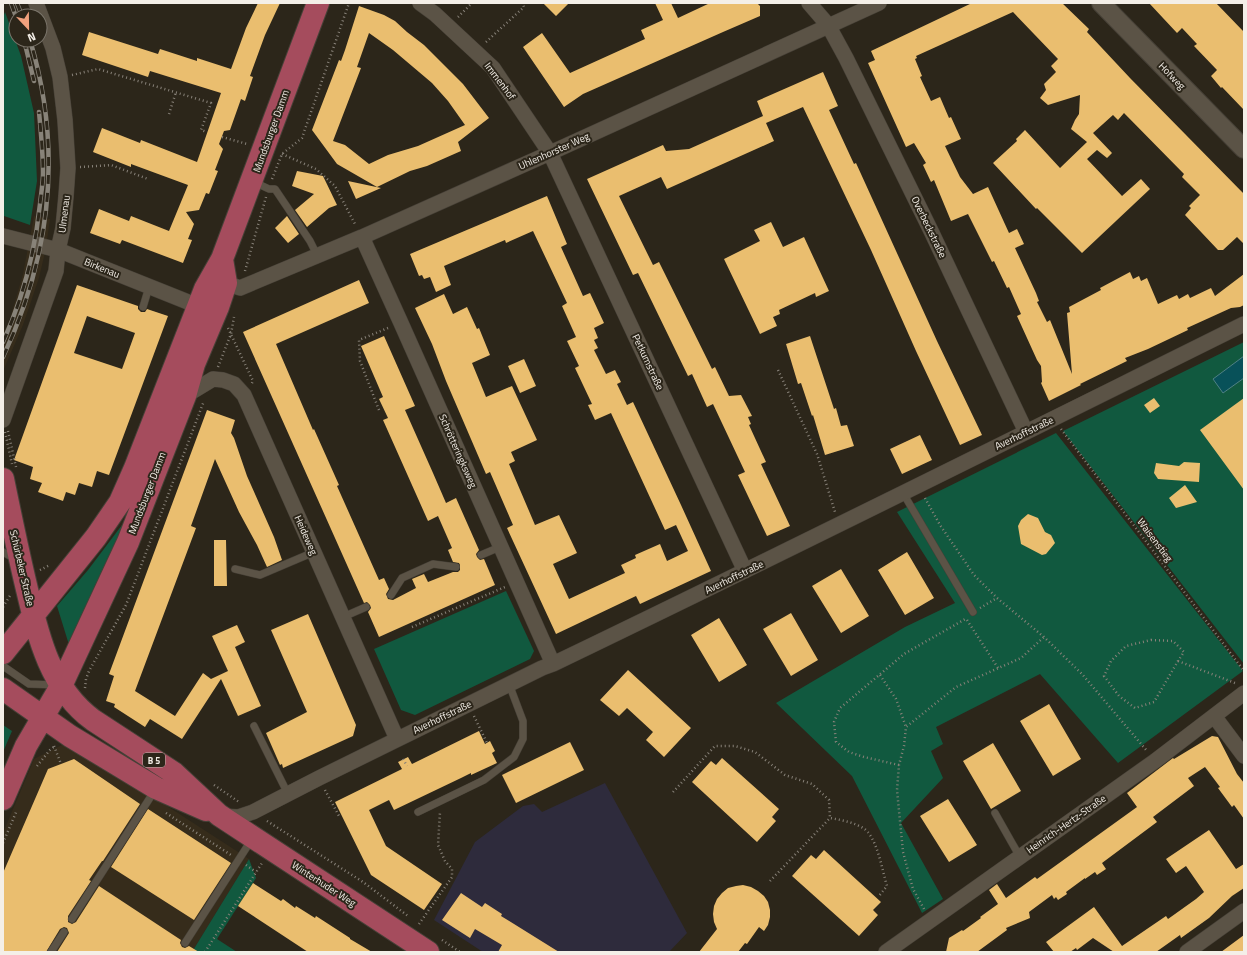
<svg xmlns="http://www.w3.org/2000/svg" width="1247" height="955" viewBox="0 0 1247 955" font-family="'Titillium Web',sans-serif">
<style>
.built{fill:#362c1b}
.education{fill:#2e2b3c}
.green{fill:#11593f}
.water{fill:#085159;stroke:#4f8084}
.building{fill:#eabe6f;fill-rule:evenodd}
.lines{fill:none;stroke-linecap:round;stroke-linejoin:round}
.service-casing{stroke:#464037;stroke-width:8}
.minor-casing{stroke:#464037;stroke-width:16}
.tertiary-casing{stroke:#464037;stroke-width:20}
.primary-casing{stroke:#464037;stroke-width:24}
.path{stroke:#888279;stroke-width:2.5;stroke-dasharray:1 3;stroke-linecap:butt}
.service{stroke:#5b5346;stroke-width:7}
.minor{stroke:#5b5346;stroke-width:15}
.tertiary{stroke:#5b5346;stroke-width:18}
.primary{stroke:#a54c5d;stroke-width:22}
.rail-casing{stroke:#888379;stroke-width:4.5}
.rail{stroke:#2c261a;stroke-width:3;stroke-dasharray:9;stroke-linecap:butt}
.labels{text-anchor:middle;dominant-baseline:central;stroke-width:4;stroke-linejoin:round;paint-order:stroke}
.shield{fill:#2c261a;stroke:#b8b3aa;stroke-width:1}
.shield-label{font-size:9px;font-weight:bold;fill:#f4efe8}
.street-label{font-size:10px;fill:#f4efe8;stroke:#2c261a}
</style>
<rect width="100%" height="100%" fill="#2c261a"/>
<path class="built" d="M34 216 50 219 46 248 39 278 23 325 3 371V334L10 319 23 274Z
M68 742 249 859 192 952H3V833L34 759Z"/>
<path class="education" d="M605 783 687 933 669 952H483L434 920 475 842 523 806 534 804 542 812Z"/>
<path class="green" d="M5 12 21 56 34 113 37 181 30 225 4 216 3 18Z
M1244 342V664L1063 431Z
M1056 433 1243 671 1118 763 1040 674 936 727 943 744 931 751 943 778 901 823 943 899 922 913 852 776 776 703 905 627 955 603 897 512Z
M125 520 127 522 70 648 57 606 88 570 122 525Z
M506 591 534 651 530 659 415 715 401 710 374 649Z
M3 725 12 731 3 752Z
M249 859 256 878 217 939 237 952H192Z"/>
<path class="water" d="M1244 356V378L1223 393 1213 379Z"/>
<path class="building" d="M258 3H280L265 35 250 76 253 77 245 101 241 99 230 130 224 131 219 144 223 149 215 170 218 171 209 194 206 193 199 210 186 212 194 224 188 239 192 240 183 263 122 240 120 244 90 233 99 209 129 221 131 216 169 231 188 185 131 164V167L93 152 102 128 140 143 141 140 197 162 221 93 150 71 148 77 82 55 89 32 158 54 160 49 197 61V58L231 69 246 28Z
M543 3H569L556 16Z
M655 3H671L678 18 710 3H757L760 6V16L723 32 583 94 564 107 523 47 542 33 570 73 645 39 641 30 663 20Z
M972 3H1062L1089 29 1087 32 1130 78 1244 194V244L1237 237 1223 250H1218L1185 215 1191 208 1189 206 1200 195 1182 177 1184 174 1124 113 1118 120 1113 115 1093 133 1112 153 1107 158 1097 150 1087 159 1122 196 1141 179 1150 189 1082 253 1037 208 1036 209 993 163 1017 141 1016 139 1025 130 1060 168 1087 142 1071 129 1075 120 1079 114 1080 95 1048 105 1040 98 1046 90 1044 84 1056 72 1051 66 1058 59 1013 12 916 56 917 58 915 59 922 76 920 77 931 101 940 97 949 118 951 117 961 139 945 146 960 177 973 194 988 187 1009 233 1017 229 1024 244 1015 248 1036 293 1039 301 1037 302 1047 322 1050 320 1072 374 1067 313 1070 312 1069 307 1101 290 1100 288 1130 272 1133 279 1139 276 1141 281 1147 278 1158 304 1177 295 1179 299 1188 294 1190 298 1211 288 1215 296 1244 274V305L1240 307 1231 308 1187 328 1188 330 1148 349 1125 358 1127 361 1080 384 1081 385 1049 401 1041 383 1042 382 1041 366 1037 360 1017 316 1021 314 1009 287 1007 288 994 261 992 262 968 214 951 221 934 180 931 182 923 165 926 163 914 143 906 147 868 63 875 60 871 51Z
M1149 3H1216L1244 32V110L1222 87 1221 88 1211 76 1217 70 1194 46 1197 44 1182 28 1177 33Z
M359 6 384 15 395 21 407 32 424 45 463 84 489 118 458 142 461 151 427 166 410 171 377 187 337 164 312 130 339 60 341 61 345 50ZM369 33 393 50 432 83 448 101 465 125 418 146 388 155 369 164 345 145 333 141 361 68 357 67Z
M823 72 838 106 829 110 854 164 856 163 937 341 982 435 960 445 916 351 871 250 803 107 766 123 774 141 667 189 661 177 619 196 653 265 659 262 712 369 715 367 729 396 741 395 752 416 748 417 751 424 749 425 766 462 761 464 790 526 767 536 738 475 745 472 713 404 707 407 692 374 688 376 638 273 633 275 587 179 663 145 666 151 689 149 763 116 757 101Z
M297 171 323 176 337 205 329 208 307 227 295 210 314 194 292 186Z
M348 181 381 188 356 199Z
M547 196 567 244 561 247 583 296 590 293 604 323 594 328 598 338 594 340 598 348 594 350 606 374 615 370 621 382 617 384 627 405 633 402 681 505 711 571 640 604 636 596 556 634 507 528 513 525 490 472 486 474 446 381 432 344 415 308 444 294 453 314 467 307 477 329 479 328 490 355 472 363 486 397 512 386 537 440 511 452 515 461 509 464 535 525 559 515 577 553 553 564 569 599 625 573 621 565 636 558 635 555 660 544 667 561 688 551 676 525 665 530 611 413 595 420 588 405 592 404 575 368 579 366 567 341 576 337 562 306 567 303 533 231 506 243 505 240 444 266 451 285 436 292 430 277 424 279 422 275 419 276 410 254Z
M287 216 299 234 288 243 275 228Z
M771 222 783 247 804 237 829 291 816 297 815 293 779 310 780 314 773 317 777 326 760 334 724 259 760 241 754 230Z
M359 280 369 303 276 344 313 430 314 429 339 485 337 486 379 580 384 578 389 589 386 594 388 599 393 600 416 588 412 579 424 574 428 582 453 572H458L460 570V565L459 563 453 562 448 550 452 548 438 516 428 521 383 420 388 418 379 399 383 397 361 346 384 336 415 406 405 410 433 473 446 503 456 498 479 550 476 554 477 557 480 560 484 559 495 585 379 637 368 612 371 608 370 605 367 602 364 603 243 332Z
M77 285 138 306V309L141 312H145L147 309 168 316 109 475 97 471 92 487 79 483 75 495 66 492 63 501 38 492 42 483 30 479 33 467 14 460ZM87 316 135 333 122 369 74 353Z
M810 336 834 409 836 408 841 426 847 425 854 446 825 455 813 415 812 416 801 383 798 384 786 344Z
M524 359 536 386 520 393 508 366Z
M1154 398 1160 406 1150 413 1144 405Z
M1244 398V490L1200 430Z
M207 410 235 420 231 433 234 438 247 476 274 537 282 560 267 567 257 545 239 512 215 459 191 526 196 528 135 691 175 716 203 673 211 679 228 671 212 636 237 625 245 642 235 647 261 706 238 716 221 679 182 739 150 719 145 727 114 707 115 704 106 701 114 676 109 674Z
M920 435 932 460 902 474 890 449Z
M1184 462 1200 463 1199 482 1158 479 1154 473 1156 463 1179 466Z
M1185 485 1197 502 1176 508 1169 498Z
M1028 514 1038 518 1045 532 1051 535 1055 543 1046 554 1042 555 1021 544 1018 526 1021 520Z
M214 540H226L227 586H214Z
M907 552 934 598 905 615 878 570Z
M841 569 869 616 841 633 812 586Z
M791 613 818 660 791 676 763 629Z
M308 614 356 725 353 736 283 768 282 764 280 765 266 733 307 712 271 630Z
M719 618 747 665 719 682 691 635Z
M628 670 691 728 664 757 646 740 653 732 627 708 619 716 600 700Z
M1049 704 1081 759 1053 776 1020 721Z
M479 731 485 744 490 741 495 751 492 753 497 763 471 775V773L461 778 394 810 389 800 369 810 386 846 442 884 424 910 371 875 335 802 402 769 398 762 408 757 412 764Z
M1212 736 1218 737 1237 774 1244 783V819L1234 805 1232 807 1218 788 1220 787 1205 767 1188 778 1194 786 1153 817 1157 822 1102 863 1106 869 1097 875 1095 872 1085 879V878L1066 892 1067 894 1058 900 1056 897 1054 899 1052 895 1029 912 1030 918 1006 928 1007 930 977 952H946L949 938 962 930 963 931 981 918 980 917 998 904 989 890 997 884 1006 898 1035 877 1037 879 1137 807 1127 793 1173 758 1174 759Z
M570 742 584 770 516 803 502 775Z
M993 743 1021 791 991 809 963 761Z
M722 758 779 809 772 817 776 821 757 842 692 782 711 761 716 765Z
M74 759 140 804 103 861H102L89 880 91 881 68 916V922L72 924 76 922 99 886 181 940 180 943 182 947 185 948 189 946 199 952H57L69 933 67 928 64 927 60 929 46 952H3V873L48 769Z
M948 799 977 845 949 862 920 816Z
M148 809 231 863 194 920 111 867Z
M1209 830 1236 869 1244 864V888L1232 896 1209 918 1181 938 1180 935 1156 952H1114L1093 938 1077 950 1076 948 1070 952H1054L1046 942 1094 907 1122 946 1166 916 1168 919 1196 899 1204 892 1186 866 1176 873 1166 859Z
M824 850 881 902 873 910 878 915 859 936 792 876 811 855 816 859Z
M253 883 281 901 283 899 295 908 296 906 315 918 316 916 350 938V939L372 952H308L238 906Z
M743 885 751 887 758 891 764 896 768 902 770 910V917L768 925 764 931 759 927 747 944 745 943 738 952H699L717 929 714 922 713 914 714 906 717 899 722 893 728 888 736 886Z
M461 893 482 907 485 903 502 914 501 916 559 952H498L502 945 475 929 470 938 442 920Z
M1244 935V952H1221Z"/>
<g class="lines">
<defs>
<path id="service" d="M254 182 269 189H275L310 241 317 255
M143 307 149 287
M903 493 973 612
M3 552 15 559
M481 555 500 547
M235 569 260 575 314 552
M391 595 402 578 433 564 456 567
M343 617 366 607
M3 666 29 684 57 685
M254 726 288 794
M418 812 484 780 514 757 523 739V721L509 684
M995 813 1020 857
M72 919 155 790
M185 943 252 839
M51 952 64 932"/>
<path id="minor" d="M420 3 435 14 493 68 550 153 745 571
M809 3 828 25 846 58 932 233 1026 432
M3 236 58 250 198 306
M362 237 401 323 553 664
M226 283 240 288 362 237 550 153 879 3
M185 396 213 379 223 380 234 384 244 395 397 739
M3 420 56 271 58 250 63 228 66 196 68 168 65 120 60 77 53 48 36 3
M1214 716 1244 756
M222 816 238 817 253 812 319 778 542 668 553 664C784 553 1014 438 1244 324
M886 952 1155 761 1244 693
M1187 952 1244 911"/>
<path id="tertiary" d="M1101 3 1244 149"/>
<path id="primary" d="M3 479C10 513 17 547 25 581 37 631 48 687 93 720L174 773 219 815 428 952
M3 653 96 537 120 502 135 468 205 289 222 259 318 3
M3 689 70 736 156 788 206 810
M3 799 26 746 61 686 128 542 185 396 194 364 218 307 226 283 222 259"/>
</defs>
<use href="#service" class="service-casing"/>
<use href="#minor" class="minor-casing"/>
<use href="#tertiary" class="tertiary-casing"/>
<use href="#primary" class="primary-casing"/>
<path class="path" d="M458 17 472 3
M486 42 524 7 523 3
M72 75 98 69 211 103 201 130 207 132
M169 114 176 92
M222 137 247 144
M282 154 316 169 335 186 356 226
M80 167 111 165 148 179
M272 179 282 154 302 138 349 3
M245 271 266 197
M228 328 253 381 251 385
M218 367 231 334 234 317
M778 370 817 454 835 512
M379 410 360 361 359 340 388 328
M1061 429 1244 671
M8 431 16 467
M5 432 12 464
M925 498 940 525 974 575 997 598 1044 637 1082 674 1147 751
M40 570 50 565
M3 607 11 594
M980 608 997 598
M967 620 998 668
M412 627 505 587
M1151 640 1173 641 1184 652 1178 661 1154 702 1135 708 1119 696 1104 676 1111 661 1126 646Z
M1178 661 1235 683
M880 675 896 699 906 727
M85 688 86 679 89 671 126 605 204 401
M474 716 487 743
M54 746 61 764
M403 759 407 766
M899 765 864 757 849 752 836 742 834 722 840 708 904 654 967 618
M37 766 50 750 55 746
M214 785 239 802
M325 790 339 816
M673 792 715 746H735L755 752 785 775 812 784 829 800 830 818
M166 813 231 855
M267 821 363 882 408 916
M3 843 17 810
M246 865 256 872
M770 881 830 818C841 820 853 822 863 828 877 836 882 870 887 886L879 896
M924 909 913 889 903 852 897 790 899 765 904 746 906 727 956 687 1021 658 1044 637
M419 924 452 877V869L445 861 438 845 440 812
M442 940 460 952
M205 952 262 863"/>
<use href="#service" class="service"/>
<use href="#minor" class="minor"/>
<use href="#tertiary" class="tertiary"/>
<use href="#primary" class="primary"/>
<defs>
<path id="rail" d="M11 3 16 17
M17 3 22 16
M24 40 34 81
M3 342C23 298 35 252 40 204 41 194 43 183 43 173 43 153 41 133 39 112
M3 357C51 255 63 149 30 40"/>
</defs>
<use href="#rail" class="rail-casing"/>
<use href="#rail" class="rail"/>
</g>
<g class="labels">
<rect class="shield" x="143" y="753" width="22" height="14" rx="3"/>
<g class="shield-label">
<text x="154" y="760">B 5</text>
</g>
<g class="street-label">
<text transform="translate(1172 76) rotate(46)">Hofweg</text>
<text transform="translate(500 81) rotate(53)">Immenhof</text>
<text transform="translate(271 131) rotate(-70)">Mundsburger Damm</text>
<text transform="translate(554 151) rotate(-24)">Uhlenhorster Weg</text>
<text transform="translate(64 214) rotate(-83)">Ulmenau</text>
<text transform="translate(929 227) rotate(64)">Overbeckstraße</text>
<text transform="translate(102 268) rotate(22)">Birkenau</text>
<text transform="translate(648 362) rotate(65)">Petkumstraße</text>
<text transform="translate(1024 433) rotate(-26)">Averhoffstraße</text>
<text transform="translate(458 451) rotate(66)">Schrötteringksweg</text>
<text transform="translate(147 493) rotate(-69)">Mundsburger Damm</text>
<text transform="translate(306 535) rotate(66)">Heideweg</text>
<text transform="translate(1155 540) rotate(53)">Waisenstieg</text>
<text transform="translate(22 568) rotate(77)">Schürbeker Straße</text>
<text transform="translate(734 577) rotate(-26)">Averhoffstraße</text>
<text transform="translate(442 717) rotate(-26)">Averhoffstraße</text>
<text transform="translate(1066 824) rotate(-35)">Heinrich-Hertz-Straße</text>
<text transform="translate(324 884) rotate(33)">Winterhuder Weg</text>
</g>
</g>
<rect width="1247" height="955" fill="none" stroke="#f4efe8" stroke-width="8"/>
<g transform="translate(28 28) rotate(158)"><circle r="19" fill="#2c261a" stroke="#7c766c"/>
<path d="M0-3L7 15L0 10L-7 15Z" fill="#f1a17d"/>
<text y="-6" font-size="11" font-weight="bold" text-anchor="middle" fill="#f4efe8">N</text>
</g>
</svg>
